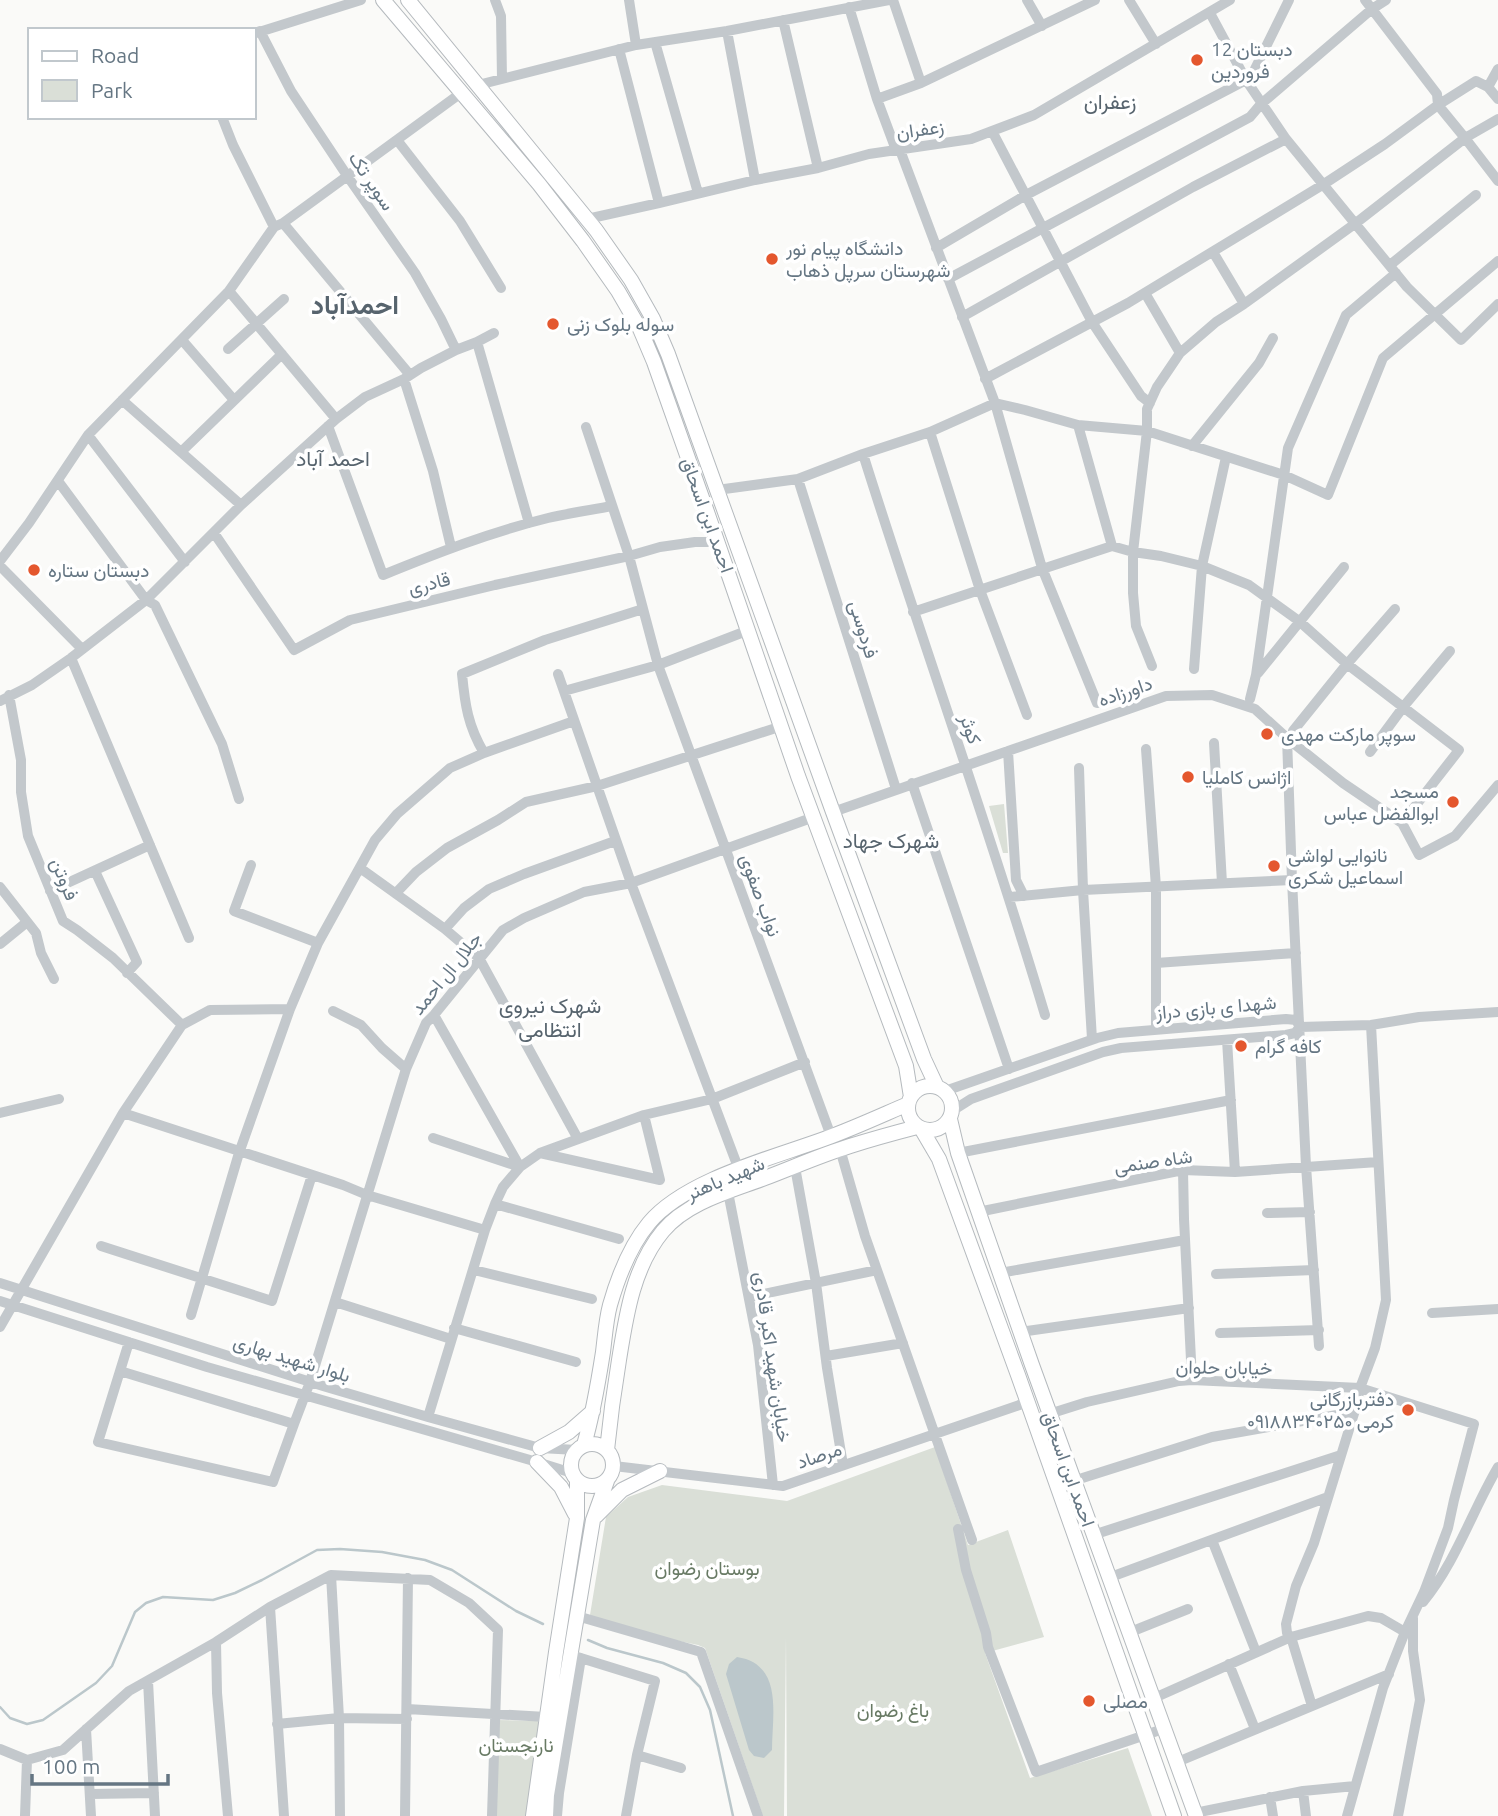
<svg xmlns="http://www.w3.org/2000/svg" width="1498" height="1816" viewBox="0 0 1498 1816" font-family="Ubuntu,Vazirmatn,sans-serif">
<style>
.green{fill:#dadfd7}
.water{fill:#bbc7cb}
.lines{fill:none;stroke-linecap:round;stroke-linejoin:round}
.stream{stroke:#bbc7cb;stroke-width:2.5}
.major-casing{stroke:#b5babe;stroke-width:16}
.minor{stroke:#c3c8cc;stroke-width:10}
.major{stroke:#fff;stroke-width:14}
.poi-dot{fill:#e4572e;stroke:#fff;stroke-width:2.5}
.labels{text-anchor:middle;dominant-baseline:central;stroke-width:7;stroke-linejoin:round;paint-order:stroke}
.poi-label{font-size:19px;fill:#657683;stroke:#fff;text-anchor:start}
.street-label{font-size:19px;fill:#657683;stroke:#fff}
.park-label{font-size:19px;fill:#687a64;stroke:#fff}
.neighbourhood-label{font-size:21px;fill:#57646e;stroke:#fff}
.district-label{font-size:26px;font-weight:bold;fill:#57646e;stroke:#fff}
</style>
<rect width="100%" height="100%" fill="#fafaf8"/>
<path class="green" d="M1004 804 1008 853H1003L989 806Z
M935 1447 968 1545 1008 1530 1044 1637 985 1653 1030 1778 1128 1748 1152 1816H787L786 1637 784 1816H763L705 1648 698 1645 617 1628 590 1615 606 1517 628 1497 662 1485 787 1501Z
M496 1720 541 1721 527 1816H492Z"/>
<path class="water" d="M737 1657C784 1664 772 1716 772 1750L764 1758 754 1756 749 1750 726 1674 729 1664Z"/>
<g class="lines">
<path class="stream" d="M588 1640 607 1648 663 1663 686 1673 700 1687 710 1710 733 1816
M0 1707 10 1718 27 1724 43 1720 96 1683 112 1666 135 1612 146 1603 163 1597 213 1600 235 1593 262 1580 317 1550 340 1549 382 1552 425 1560 452 1570 516 1611 543 1624"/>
<defs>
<path id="major" d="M383 0 539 184 583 241 618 291 640 329 654 362 706 509 798 776 906 1066 911 1097
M408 0 596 230 631 280 653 319 668 354 833 812 924 1059 937 1087
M908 1108a22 22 0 1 1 44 0a22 22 0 1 1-44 0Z
M950 1119 958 1153 1032 1365 1196 1816
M922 1130 939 1159 1018 1375 1174 1816
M571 1465a21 21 0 1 1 42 0a21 21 0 1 1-42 0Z
M584 1445C593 1414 598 1384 603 1352 605 1336 606 1320 610 1305 618 1277 630 1246 649 1223 685 1180 772 1158 824 1139 852 1129 880 1116 908 1104
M540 1448 569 1432 593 1411
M607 1450C610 1420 614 1390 619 1360 626 1316 633 1267 663 1231 687 1202 731 1191 765 1178 794 1167 821 1155 850 1146 872 1139 894 1133 917 1127
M537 1462 561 1487 575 1514
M596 1516 622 1490 660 1471
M533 1816 556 1652 577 1518V1480
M546 1816 547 1795 593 1520 607 1481"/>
</defs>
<use href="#major" class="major-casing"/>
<path class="minor" d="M495 0 501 16 502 79
M629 0 636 45
M893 0 921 83
M1027 0 1042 26
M1129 0 1156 44
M1365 0 1437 94 1438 105 1465 138 1498 119
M849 7 877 99 896 150
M1210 13 1246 80 1286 139 1407 287 1461 340 1498 304
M783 20 818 168
M260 31 291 91 348 177 415 273 441 319 456 350
M727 31 755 180
M256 33 361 0
M655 42 698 193
M619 49 659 203
M1498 69 1488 87 1498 99
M478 85 636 45 727 31 889 0
M877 99 921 83 1095 0
M222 117 233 145 274 227
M992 131 1092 322 1141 396 1150 403
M397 140 460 221 501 288
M900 150 995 403 1042 568 1097 703
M587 219 659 203 755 180 818 168 869 154 971 139 1034 115 1230 0
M283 223 410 375
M936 248 1026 195 1246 80 1253 73 1289 0
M1213 252 1244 304
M1390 265 1476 195
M948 279 1250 117 1261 104 1372 9 1386 0
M229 291 336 419
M1145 293 1180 353
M962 317 1193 187 1286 139
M182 340 234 400
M477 342 529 523
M228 349 284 299
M404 379 433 471 451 547
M985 379 1128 303 1324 184 1385 144 1438 105 1476 81 1488 87
M122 400 241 505
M1078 425 1112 546
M328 426 383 575C437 553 491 532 548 518 569 513 591 510 612 506
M586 427 629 556 658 665 831 1136
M930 432 980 590 1027 715
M88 435 185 562
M1192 446 1259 363 1273 338
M181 452 282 354
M863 454C922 642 989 827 1045 1015
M798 479 896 789
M58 481 146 600 155 605 222 744 239 799
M717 490 798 479 863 454 930 432 995 403 1025 410 1078 425 1147 431 1284 475 1328 495 1383 358 1498 261
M214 533 294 650 350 620 495 585 629 556 660 547 695 542H718
M0 561 29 523 88 435 229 291 274 227 283 223 461 93
M0 566 82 649
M913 612 1112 546 1133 552 1161 556 1202 566 1249 585 1299 621 1347 664 1459 750 1402 823
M71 658 189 938
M1152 666 1136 626 1133 593V552L1147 431V409L1157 387 1180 353 1216 322 1244 304 1356 223 1465 138 1498 181
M1194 669 1202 566 1226 457
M1258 673 1344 567
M558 674 631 883 739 1170
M564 691 658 665 749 630
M9 695 21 760V792L28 836 63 921 77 930 113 958 182 1025
M1250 699 1256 675 1288 448 1346 315 1396 273
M0 701 32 685 71 658 146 600 241 505 336 419 365 397 404 379 421 368 456 350 477 342 494 333
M1293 731 1347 664 1395 609
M1287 738 1292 880 1306 1166 1319 1346
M1214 743 1222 883
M1146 749 1156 887V1030
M1008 751 1016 880 1024 896
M1370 752 1404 706 1450 651
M484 753C468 726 465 705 462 674L545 640 643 609
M1079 768 1083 890 1092 1039
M912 783 1009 1069
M833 812 1166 696 1212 695 1255 709 1287 738 1343 783 1402 823 1419 855 1455 836 1498 785
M251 865 234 911 318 943
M360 868 445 929 479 958 578 1139
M95 871 137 962 127 973
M0 887 36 933 41 953 54 979
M50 891 150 845
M396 893 416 872 447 848 498 820 526 802 597 786 782 726
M1010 897 1083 890 1292 880
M445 929 464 908 489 889 524 874 615 841
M0 944 27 922
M1156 963 1296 953
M333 1011 361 1025 382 1048 406 1069
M434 1015 520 1167
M1371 1025 1386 1300 1375 1348 1360 1388 1356 1407 1314 1543 1296 1586 1286 1624 1287 1633 1291 1637 1368 1616 1381 1618 1405 1632
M1300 1027 1371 1025 1419 1017 1498 1012
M1227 1040 1235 1172
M945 1091 1097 1038 1118 1033 1286 1019 1296 1020 1300 1027
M952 1111 971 1099 1103 1052 1121 1048 1286 1035 1295 1033 1300 1027
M0 1113 59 1099
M123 1113 343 1185 367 1195 485 1230
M433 1138 520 1167
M840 1149 865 1236 972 1540
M540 1153 660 1180 644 1115
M958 1153 1231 1100
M795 1167 816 1283 827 1368 843 1465
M1183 1170 1184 1219 1192 1380
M728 1192 758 1345 773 1485
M495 1204 619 1239
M978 1212 1183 1170 1235 1172 1378 1162
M1267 1213 1310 1212
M101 1246 272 1301 312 1175
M474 1270 592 1299
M1000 1273 1185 1240
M1216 1274 1314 1270
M0 1283 323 1386 428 1417 540 1448 577 1450
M749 1297 877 1270
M0 1301 207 1367 537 1462 572 1473
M335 1302 451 1339
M1432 1313 1498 1309
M191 1315 239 1153 290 1009 318 943 375 840 397 814 450 768 484 753 574 721
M0 1327 123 1113 182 1025 210 1010 290 1009
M454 1328 576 1362
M1020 1332 1189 1308
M1220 1333 1319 1330
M129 1342 120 1371 294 1424 310 1382 406 1069 426 1023 434 1015 503 930 524 918 584 892 631 883 814 817
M826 1356 903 1343
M120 1371 98 1442 273 1482 294 1424
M1049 1414 1087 1402 1179 1381 1192 1380 1360 1388 1474 1424 1454 1500 1448 1528 1424 1592 1405 1632 1383 1688 1347 1816
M428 1417 485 1230 495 1204 503 1187 520 1167 540 1153 644 1115 712 1099 805 1062
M614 1466 783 1486 1028 1402
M1073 1481 1212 1437 1354 1412
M958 1529 966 1570 986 1633 988 1647 1036 1772 1163 1729
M1093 1535 1341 1455
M1212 1540 1256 1652
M331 1575 339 1718 340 1816
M1108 1578 1328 1497
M1423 1602C1456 1562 1472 1511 1498 1467
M270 1607 284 1816
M577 1616 701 1652 758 1816
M1128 1633 1188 1609
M216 1642 217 1693 228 1816
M571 1655 655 1681 637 1755 626 1816
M1229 1664 1255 1729
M148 1681 155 1816
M1152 1699 1291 1637 1312 1706
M407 1709 546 1717
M277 1724 339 1718 407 1719
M86 1729 91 1816
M0 1749 27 1760 63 1750 129 1691 216 1642 270 1607 331 1575 430 1580 469 1603 498 1630 492 1816
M637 1755 681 1768
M1175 1763 1389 1674
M1303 1791 1306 1816
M90 1794 154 1793
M1270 1797 1273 1816
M1195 1813 1303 1791 1355 1786
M25 1816 27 1760
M405 1816 408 1578
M557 1816 559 1793 581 1658
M1398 1816 1420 1700 1413 1651V1618"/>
<use href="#major" class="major"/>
</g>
<g class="poi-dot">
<circle cx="1197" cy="60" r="7"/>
<circle cx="772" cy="259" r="7"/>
<circle cx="553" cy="324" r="7"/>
<circle cx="34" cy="570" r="7"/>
<circle cx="1267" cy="734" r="7"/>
<circle cx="1188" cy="777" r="7"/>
<circle cx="1453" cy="802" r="7"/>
<circle cx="1274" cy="866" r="7"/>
<circle cx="1241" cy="1046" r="7"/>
<circle cx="1408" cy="1410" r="7"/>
<circle cx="1089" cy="1701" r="7"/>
</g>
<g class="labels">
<g class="poi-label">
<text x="1211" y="49">دبستان 12<tspan x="1211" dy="22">فروردین</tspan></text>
<text x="786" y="248">دانشگاه پیام نور<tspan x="786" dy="22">شهرستان سرپل ذهاب</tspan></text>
<text x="567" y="324">سوله بلوک زنی</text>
<text x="48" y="570">دبستان ستاره</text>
<text x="1281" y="734">سوپر مارکت مهدی</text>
<text x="1202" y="777">اژانس کاملیا</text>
<text x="1439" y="791" text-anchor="end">مسجد<tspan x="1439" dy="22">ابوالفضل عباس</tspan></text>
<text x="1288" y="855">نانوایی لواشی<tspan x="1288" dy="22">اسماعیل شکری</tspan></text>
<text x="1255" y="1046">کافه گرام</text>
<text x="1394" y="1399" text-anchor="end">دفتربازرگانی<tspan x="1394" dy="22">کرمی ۰۹۱۸۸۳۴۰۲۵۰</tspan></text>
<text x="1103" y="1701">مصلی</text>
</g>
<g class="street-label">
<text transform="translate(920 129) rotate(-8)">زعفران</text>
<text transform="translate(372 181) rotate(56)">سوپر تک</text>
<text transform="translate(708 515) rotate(70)">احمد ابن اسحاق</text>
<text transform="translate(429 583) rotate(-14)">قادری</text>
<text transform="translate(864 629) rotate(73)">فردوسی</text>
<text transform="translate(1125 691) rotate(-19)">داورزاده</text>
<text transform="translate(971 729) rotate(71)">کوثر</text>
<text transform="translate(65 879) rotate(68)">فروتن</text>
<text transform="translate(761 895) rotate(70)">نواب صفوی</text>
<text transform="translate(446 973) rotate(-51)">جلال ال احمد</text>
<text transform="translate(1216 1007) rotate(-5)">شهدا ی بازی دراز</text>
<text transform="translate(1153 1161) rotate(-8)">شاه صنمی</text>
<text transform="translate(725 1178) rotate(-23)">شهید باهنر</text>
<text transform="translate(773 1357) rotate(82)">خیابان شهید اکبر قادری</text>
<text transform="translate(292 1358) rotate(17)">بلوار شهید بهاری</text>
<text transform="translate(1224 1367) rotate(1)">خیابان حلوان</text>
<text transform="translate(819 1455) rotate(-19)">مرصاد</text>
<text transform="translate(1069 1469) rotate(70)">احمد ابن اسحاق</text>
</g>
<g class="park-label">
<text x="707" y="1568">بوستان رضوان</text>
<text x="893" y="1710">باغ رضوان</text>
<text x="516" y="1745">نارنجستان</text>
</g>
<g class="neighbourhood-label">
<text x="1110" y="101">زعفران</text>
<text x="333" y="458">احمد آباد</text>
<text x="891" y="840">شهرک جهاد</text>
<text x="550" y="1005">شهرک نیروی<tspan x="550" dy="24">انتظامی</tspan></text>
</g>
<g class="district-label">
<text x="355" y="304">احمدآباد</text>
</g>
</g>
<rect x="28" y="28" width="228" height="91" fill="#ffffff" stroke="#c1c8cd" stroke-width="2"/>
<rect x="42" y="51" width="35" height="10" fill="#ffffff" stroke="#c1c8cd" stroke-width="2"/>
<text x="91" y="63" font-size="21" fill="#657683">Road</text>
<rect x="42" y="80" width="35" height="21" fill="#dadfd7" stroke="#c1c8cd" stroke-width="2"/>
<text x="91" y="98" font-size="21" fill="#657683">Park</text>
<path d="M32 1774v10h136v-10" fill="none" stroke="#657683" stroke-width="3.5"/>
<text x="42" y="1774" font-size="21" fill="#657683" stroke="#ffffff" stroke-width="5" paint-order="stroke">100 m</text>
</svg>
